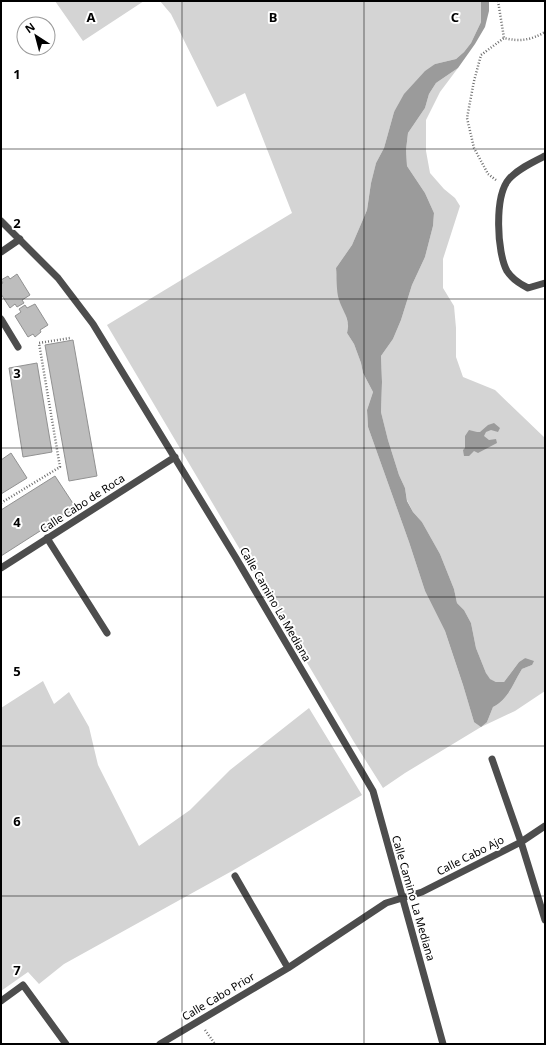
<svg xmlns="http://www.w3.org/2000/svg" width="546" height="1045" viewBox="0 0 546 1045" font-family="'Noto Sans',sans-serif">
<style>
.green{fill:#d4d4d4}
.water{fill:#9b9b9b}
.building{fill:#bdbdbd;stroke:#919191}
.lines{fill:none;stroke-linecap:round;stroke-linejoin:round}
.path{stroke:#6f6f6f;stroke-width:2.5;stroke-dasharray:1 2;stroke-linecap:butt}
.minor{stroke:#4d4d4d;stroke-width:7}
.grid{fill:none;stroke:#000;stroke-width:1;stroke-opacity:0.55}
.labels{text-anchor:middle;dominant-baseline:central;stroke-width:4;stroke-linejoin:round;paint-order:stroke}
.street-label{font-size:11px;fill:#000;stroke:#fff}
.grid-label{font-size:13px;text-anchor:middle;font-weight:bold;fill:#000;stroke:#fff;stroke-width:4;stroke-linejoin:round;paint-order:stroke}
</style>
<rect width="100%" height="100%" fill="#fff"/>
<path class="green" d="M55 1H144L83 41Z
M160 1H481V22L471 43 464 52 456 59 435 64 394 112 384 148 376 163 371 183 367 210 352 245 336 268 339 300 344 309 349 327 347 333 354 344 361 363 363 373 373 392 367 410 368 427 409 542 425 591 445 631 463 685 474 722H487L493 707C509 699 513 683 522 669L532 665 525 658 519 662 504 682H496L489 679 486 673 476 648 471 623 464 610 457 603 454 589 440 554 422 522 413 512 407 500 405 488 399 475 388 440 381 412 382 382 381 356 393 339 401 320 412 285 425 257 433 226 434 213 425 193 407 166 406 150 408 133 425 108 429 94 436 83 458 68 440 92 426 120V151L430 173 444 189 455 198 460 206 443 259V288L454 306 456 328V357L463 377 495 390 545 438V691L515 711 481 727 405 773 383 788 354 742 107 325 292 213 245 93 217 107 171 14Z
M43 681 54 704 69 692 89 727 98 765 139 846 190 810 230 770 309 708 362 795 232 871 64 964 39 984 28 972 1 991V708Z"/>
<path class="water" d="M481 1H489V11L485 27 475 44 458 68 436 83 429 94 425 108 408 133 406 150 407 166 425 193 434 213 433 226 425 257 412 285 401 320 393 339 381 356 382 382 381 412 388 440 399 475 405 488 407 501 413 512 422 522 440 554 454 589 457 603 464 610 471 623 476 648 486 673 490 679 496 682H504L519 662 525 658 534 661 532 665 522 669C513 683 509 699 493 707L487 722 481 727 474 722 463 685 445 631 425 591 409 542 368 427 367 410 373 392 363 373 361 363 354 344 347 333C351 320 343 312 339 300 336 290 337 278 336 268L352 245 367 210 371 183 376 163 384 148 394 112 404 94 425 71 435 64 456 59 464 52 471 43 481 22Z
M494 423 500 428 498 432 491 430 486 432 484 436 489 440 496 439 497 443 478 453 474 451 469 456H464L463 450 465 448V436L469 430 477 432H480L488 425Z"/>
<path class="building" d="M17 274 30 295 22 300 24 303 17 307 15 304 10 308 1 294V284L3 283 1 280 8 276 10 279Z
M35 304 48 325 40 330 41 332 35 337 33 334 28 337 15 316 21 312 19 309 25 305 27 308Z
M73 340 97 476 69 481 45 345Z
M37 363 52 452 23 457 9 368Z
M11 453 27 478 1 494V460Z
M55 476 76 508 1 556V510Z"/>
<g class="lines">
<path class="path" d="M498 1 504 38
M496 180 488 174 474 148 467 118 474 81 481 55 504 38C520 42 531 40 545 32
M1 503 60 467 39 343 70 338
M205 1030 215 1044"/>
<path class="minor" d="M545 156C533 162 518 169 509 179 494 196 497 253 507 271 512 279 520 284 528 288L545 283
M1 221 58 278 93 324 236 558 373 791 443 1044
M1 252 20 239
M1 319 18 347
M47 538 107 633
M1 568 175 457
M492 759 521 842 545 920
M235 876 288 968
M1 1001 23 985 66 1044
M160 1044 288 968 386 903 422 892 521 842 545 826"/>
</g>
<path class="grid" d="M182 1V1044M364 1V1044M1 149H545M1 299H545M1 448H545M1 597H545M1 746H545M1 896H545"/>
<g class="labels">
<g class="street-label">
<text transform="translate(82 503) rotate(-33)">Calle Cabo de Roca</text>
<text transform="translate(276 604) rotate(60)">Calle Camino La Mediana</text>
<text transform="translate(470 855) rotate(-27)">Calle Cabo Ajo</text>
<text transform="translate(414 898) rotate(74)">Calle Camino La Mediana</text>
<text transform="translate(218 996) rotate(-31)">Calle Cabo Prior</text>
</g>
</g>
<g class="grid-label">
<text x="91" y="22">A</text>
<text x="273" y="22">B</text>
<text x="455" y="22">C</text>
<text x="17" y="79">1</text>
<text x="17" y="228">2</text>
<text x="17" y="378">3</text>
<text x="17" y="527">4</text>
<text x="17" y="676">5</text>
<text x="17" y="826">6</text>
<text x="17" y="975">7</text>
</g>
<rect width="546" height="1045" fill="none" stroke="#000000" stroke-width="4"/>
<g transform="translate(36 36) rotate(324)"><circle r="19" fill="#ffffff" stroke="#999999"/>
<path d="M0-3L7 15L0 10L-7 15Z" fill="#000000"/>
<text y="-6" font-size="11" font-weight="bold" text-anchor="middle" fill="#000000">N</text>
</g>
</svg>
